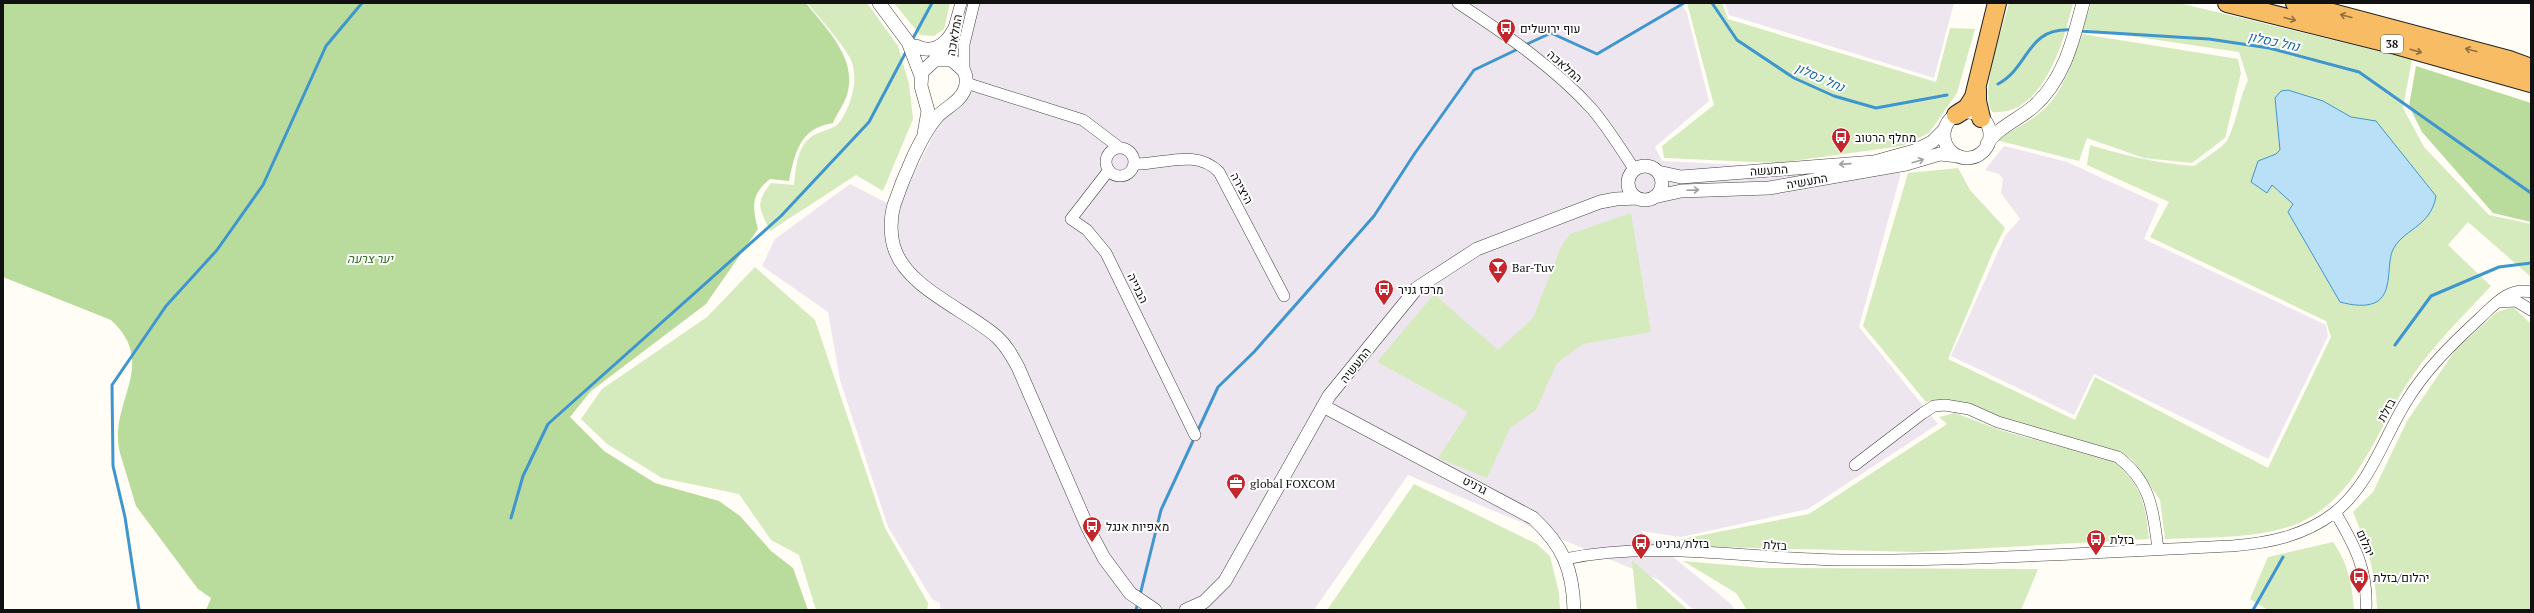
<svg xmlns="http://www.w3.org/2000/svg" width="2534" height="613" viewBox="0 0 2534 613" font-family="'PT Serif',Heebo,serif">
<style>
.industrial{fill:#eee6ef}
.green{fill:#d5ebbd}
.forest{fill:#b9dc9c}
.water{fill:#b9e0f7;stroke:#3f96cf}
.lines{fill:none;stroke-linecap:round;stroke-linejoin:round}
.stream{stroke:#3f96cf;stroke-width:3}
.minor-casing{stroke:#444;stroke-width:12}
.tertiary-casing{stroke:#444;stroke-width:14}
.trunk-casing{stroke:#222;stroke-width:20}
.minor{stroke:#fff;stroke-width:11}
.tertiary{stroke:#fff;stroke-width:13}
.trunk{stroke:#f7bc64;stroke-width:18}
.oneway{stroke:#906f3f}
.oneway2{stroke:#a0a0a0}
.labels{text-anchor:middle;dominant-baseline:central;stroke-width:4;stroke-linejoin:round;paint-order:stroke}
.shield{fill:#fff;stroke:#585858;stroke-width:1}
.shield-label{font-size:11px;font-weight:bold;fill:#111}
.poi-label{font-size:12px;fill:#111;stroke:#fff;text-anchor:start}
.street-label{font-size:12px;fill:#111;stroke:#fff}
.park-label{font-size:12px;font-style:italic;fill:#2f6b1f;stroke:#fff}
.water-label{font-size:13px;font-style:italic;fill:#1768a6;stroke:#fff}
</style>
<rect width="100%" height="100%" fill="#fffdf5"/>
<path class="industrial" d="M977 3H1681L1687 13 1709 101 1655 147 1662 161 1901 173 1859 327 1938 424 1808 509 1681 537 1641 531 1731 604 1735 610H1694L1659 580 1408 475 1314 610H940V603L932 599 888 527 840 380 828 312 762 266 775 239 850 184 897 208 941 120 968 91 967 61 972 19Z
M1725 3H1954L1934 78 1729 15Z
M2004 146 2067 162 2159 204 2144 239 2326 325 2328 336 2268 459 2094 374 2074 415 1951 356 2005 236 2020 219 2001 193 2003 179 1999 174 1985 170Z"/>
<path class="green" d="M807 3H867L898 46 909 84 913 119 883 191 856 175 770 231C760 209 754 204 771 183L794 185C796 167 797 143 816 134 822 131 833 129 838 124 851 109 860 76 850 58 839 39 821 19 807 3Z
M894 3H950L944 29 934 36 920 35Z
M1687 3H1722L1728 19 1936 82 1950 28 1975 29 1957 93 1929 133 1902 146 1778 163 1664 158 1662 146 1714 105Z
M2009 3H2073C2064 41 2043 117 1992 112 1979 93 2003 27 2009 3Z
M2091 3H2179L2412 59 2403 108 2424 147 2489 215 2531 224V277L2468 222 2448 245 2491 286C2464 315 2435 343 2413 375 2374 430 2359 504 2288 527 2249 539 2205 537 2165 539L2160 500 2132 459 2119 451C2081 440 2042 431 2005 419 1979 410 1954 394 1926 402L1863 326 1908 173 1958 168 1970 190 2005 228 1992 254 1948 359 2075 420 2095 377 2268 468 2331 337 2326 321 2150 237 2169 202 2087 165 2090 145C2127 156 2156 163 2194 166 2202 160 2224 147 2228 139 2237 120 2239 99 2248 80L2239 52 2083 29Z
M2082 34 2238 59 2241 73 2225 138 2192 163 2144 158 2087 138 2079 161 1996 140C2011 131 2030 122 2043 110 2064 92 2073 59 2082 34Z
M1631 213 1651 332 1583 344 1557 363 1536 410 1510 428 1487 478 1438 458 1468 412 1377 362 1434 294 1498 350 1533 318 1561 247 1570 234Z
M755 267 815 320 885 528 928 603 927 610H816L799 555 771 540 739 494 662 478 607 444 581 419 602 389 707 317Z
M2513 307 2531 324V610H2377C2376 572 2367 546 2353 512L2373 492 2407 421 2456 349 2497 312Z
M1955 413 2003 431 2114 461C2142 486 2145 503 2149 539L1918 552 1680 546 1667 542 1809 514 1947 424 1939 417Z
M1414 484 1537 544 1550 556 1559 593 1560 610H1327Z
M2333 542C2348 563 2352 584 2354 610H2268L2250 599 2268 557Z
M1632 560 1688 610H1637Z
M1683 561 1763 568 2038 569 2021 610H1747L1736 593Z"/>
<path class="forest" d="M3 3H806C826 29 858 58 847 95 844 104 837 114 833 123 800 128 795 152 789 181L770 179C751 194 752 207 758 229L706 304 591 391 570 417 604 451 655 483 719 501 740 516 771 551 793 568 808 610H206L211 598 198 589 136 506 120 453C107 403 160 365 111 320L3 277Z
M2416 66 2531 103V222L2493 213 2422 132 2409 106Z"/>
<path class="water" d="M2288 90 2323 101 2351 117 2376 121 2436 196C2431 228 2401 229 2392 252 2387 266 2392 291 2378 301 2368 308 2351 305 2340 302L2288 212 2293 204 2272 185 2267 193 2251 182 2258 161 2276 154 2280 150 2275 98 2281 91Z"/>
<g class="lines">
<path class="stream" d="M1712 3 1737 40 1794 78 1834 96 1876 108 1947 95
M2079 31 2209 39 2269 48 2359 72 2531 193
M911 42 932 3
M1525 45 1551 33 1597 54 1684 3
M1998 84C2030 67 2026 27 2072 30
M2395 345 2431 296 2499 267 2531 263
M511 518 523 476 548 424 781 216 869 122 907 50
M1140 595 1161 510 1218 387 1254 352 1374 216 1415 153 1474 70 1518 49
M139 610 125 517 113 466 112 385 166 306 217 250 263 185 326 46 362 3
M1136 610 1138 602
M2253 610 2283 557"/>
<defs>
<path id="minor" d="M1458 3C1505 34 1554 67 1592 109 1608 128 1621 149 1634 169
M939 59 949 45 961 3
M964 71V44L974 3
M966 83 1083 120 1120 148
M1106 162a14 14 0 1 1 28 0a14 14 0 1 1-28 0Z
M1134 164C1163 165 1196 148 1219 172L1284 296
M1109 170 1071 219 1087 230 1106 253 1195 435
M2500 302 2516 301 2531 310
M1855 465 1923 413 1934 406 1945 405 1969 409 1998 422 2118 457C2151 482 2153 510 2158 549
M2335 512C2355 546 2368 570 2366 610
M1565 559C1657 540 1750 559 1842 560 1972 561 2102 552 2232 546 2269 543 2304 536 2334 513 2370 485 2383 439 2406 402 2425 370 2453 343 2480 318 2495 304 2509 287 2531 292"/>
<path id="tertiary" d="M879 3 908 42 921 76
M916 46C931 54 945 46 953 31
M1944 135a23 23 0 1 1 46 0a23 23 0 1 1-46 0Z
M924 134 928 111 921 86 922 72 935 60H952L964 71C967 77 967 84 964 91 959 103 944 108 936 118 920 137 902 181 894 205 890 218 890 237 895 250 908 288 968 311 997 337 1006 345 1012 356 1018 367L1088 528 1104 558 1130 593 1155 610
M1987 144C1998 127 2018 120 2033 107 2064 80 2073 41 2083 3
M1628 183a17 17 0 1 1 34 0a17 17 0 1 1-34 0Z
M1658 172 1681 177 1874 162 1914 151 1932 142 1945 129
M1654 197 1681 191 1769 188 1906 164 1940 154 1958 156
M1323 406 1533 518C1563 546 1573 569 1574 610
M1186 610 1204 602 1225 581 1329 396 1417 288 1477 249 1600 202 1616 199 1637 198"/>
<path id="trunk" d="M2227 3 2396 45 2531 83
M2295 3 2509 60 2531 68
M1977 89V101L1981 118
M1956 115 1967 108 1974 97 1997 3"/>
</defs>
<use href="#minor" class="minor-casing"/>
<use href="#tertiary" class="tertiary-casing"/>
<use href="#trunk" class="trunk-casing"/>
<use href="#minor" class="minor"/>
<use href="#tertiary" class="tertiary"/>
<use href="#trunk" class="trunk"/>
</g>
<defs><path id="oneway-shaft" d="M-6 0H5M1.5-3L5.5 0L1.5 3" fill="none" stroke-width="1.6" stroke-linecap="round" stroke-linejoin="round"/></defs>
<g class="oneway">
<use href="#oneway-shaft" transform="translate(2346 16) rotate(-165)"/>
<use href="#oneway-shaft" transform="translate(2290 19) rotate(14)"/>
<use href="#oneway-shaft" transform="translate(2471 50) rotate(-165)"/>
<use href="#oneway-shaft" transform="translate(2416 51) rotate(16)"/>
</g>
<g class="oneway2">
<use href="#oneway-shaft" transform="translate(1918 161) rotate(-17)"/>
<use href="#oneway-shaft" transform="translate(1845 164) rotate(176)"/>
<use href="#oneway-shaft" transform="translate(1693 190) rotate(-2)"/>
</g>
<defs>
<symbol id="bus-pin" viewBox="-11 -11 22 30"><path d="M0 17L-7.5 6A9.5 9.5 0 1 1 7.5 6Z" fill="#c4262e" stroke="#fff"/><path d="M-5-6H5V4H4V6H2V4H-2V6H-4V4H-5ZM-3.5-4V0h7V-4ZM-3.5 1.2v1.5H-2V1.2ZM2 1.2v1.5H3.5V1.2Z" fill="#fff"/></symbol>
<symbol id="bar-pin" viewBox="-11 -11 22 30"><path d="M0 17L-7.5 6A9.5 9.5 0 1 1 7.5 6Z" fill="#c4262e" stroke="#fff"/><path d="M-6-5H6L.8 .8V4.5H3.5V6h-7V4.5H-.8V.8Z" fill="#fff"/></symbol>
<symbol id="office-pin" viewBox="-11 -11 22 30"><path d="M0 17L-7.5 6A9.5 9.5 0 1 1 7.5 6Z" fill="#c4262e" stroke="#fff"/><path d="M-6-3h4V-5.5h4V-3h4V5H-6ZM-1-4.5V-3h2v-1.5ZM-6 0V1H6V0Z" fill="#fff"/></symbol>
</defs>
<g fill-rule="evenodd">
<use href="#bus-pin" x="1495" y="17" width="22" height="30"/>
<use href="#bus-pin" x="1830" y="126" width="22" height="30"/>
<use href="#bar-pin" x="1487" y="256" width="22" height="30"/>
<use href="#bus-pin" x="1373" y="278" width="22" height="30"/>
<use href="#office-pin" x="1225" y="472" width="22" height="30"/>
<use href="#bus-pin" x="1081" y="515" width="22" height="30"/>
<use href="#bus-pin" x="2085" y="528" width="22" height="30"/>
<use href="#bus-pin" x="1630" y="532" width="22" height="30"/>
<use href="#bus-pin" x="2348" y="566" width="22" height="30"/>
</g>
<g class="labels">
<rect class="shield" x="2381" y="35" width="22" height="18" rx="3"/>
<g class="shield-label">
<text x="2392" y="44">38</text>
</g>
<g class="poi-label">
<text x="1520" y="28">עוף ירושלים</text>
<text x="1855" y="137">מחלף הרטוב</text>
<text x="1512" y="267">Bar-Tuv</text>
<text x="1398" y="289">מרכז גניר</text>
<text x="1250" y="483">global FOXCOM</text>
<text x="1106" y="526">מאפיות אנגל</text>
<text x="2110" y="539">בזלת</text>
<text x="1655" y="543">בזלת/גרניט</text>
<text x="2373" y="577">יהלום/בזלת</text>
</g>
<g class="street-label">
<text transform="translate(954 35) rotate(-80)">המלאכה</text>
<text transform="translate(1565 66) rotate(41)">המלאכה</text>
<text transform="translate(1769 170) rotate(-4)">התעשה</text>
<text transform="translate(1807 181) rotate(-10)">התעשיה</text>
<text transform="translate(1242 188) rotate(62)">היצירה</text>
<text transform="translate(1138 288) rotate(64)">הבנייה</text>
<text transform="translate(1355 365) rotate(-52)">התעשיה</text>
<text transform="translate(2386 410) rotate(-61)">בזלת</text>
<text transform="translate(1475 485) rotate(28)">גרניט</text>
<text transform="translate(2366 543) rotate(66)">יהלום</text>
<text transform="translate(1775 545) rotate(3)">בזלת</text>
</g>
<g class="park-label">
<text x="370" y="258">יער צרעה</text>
</g>
<g class="water-label">
<text transform="translate(2274 41) rotate(12)">נחל כסלון</text>
<text transform="translate(1820 77) rotate(24)">נחל כסלון</text>
</g>
</g>
<rect width="2534" height="613" fill="none" stroke="#111111" stroke-width="8"/>
</svg>
